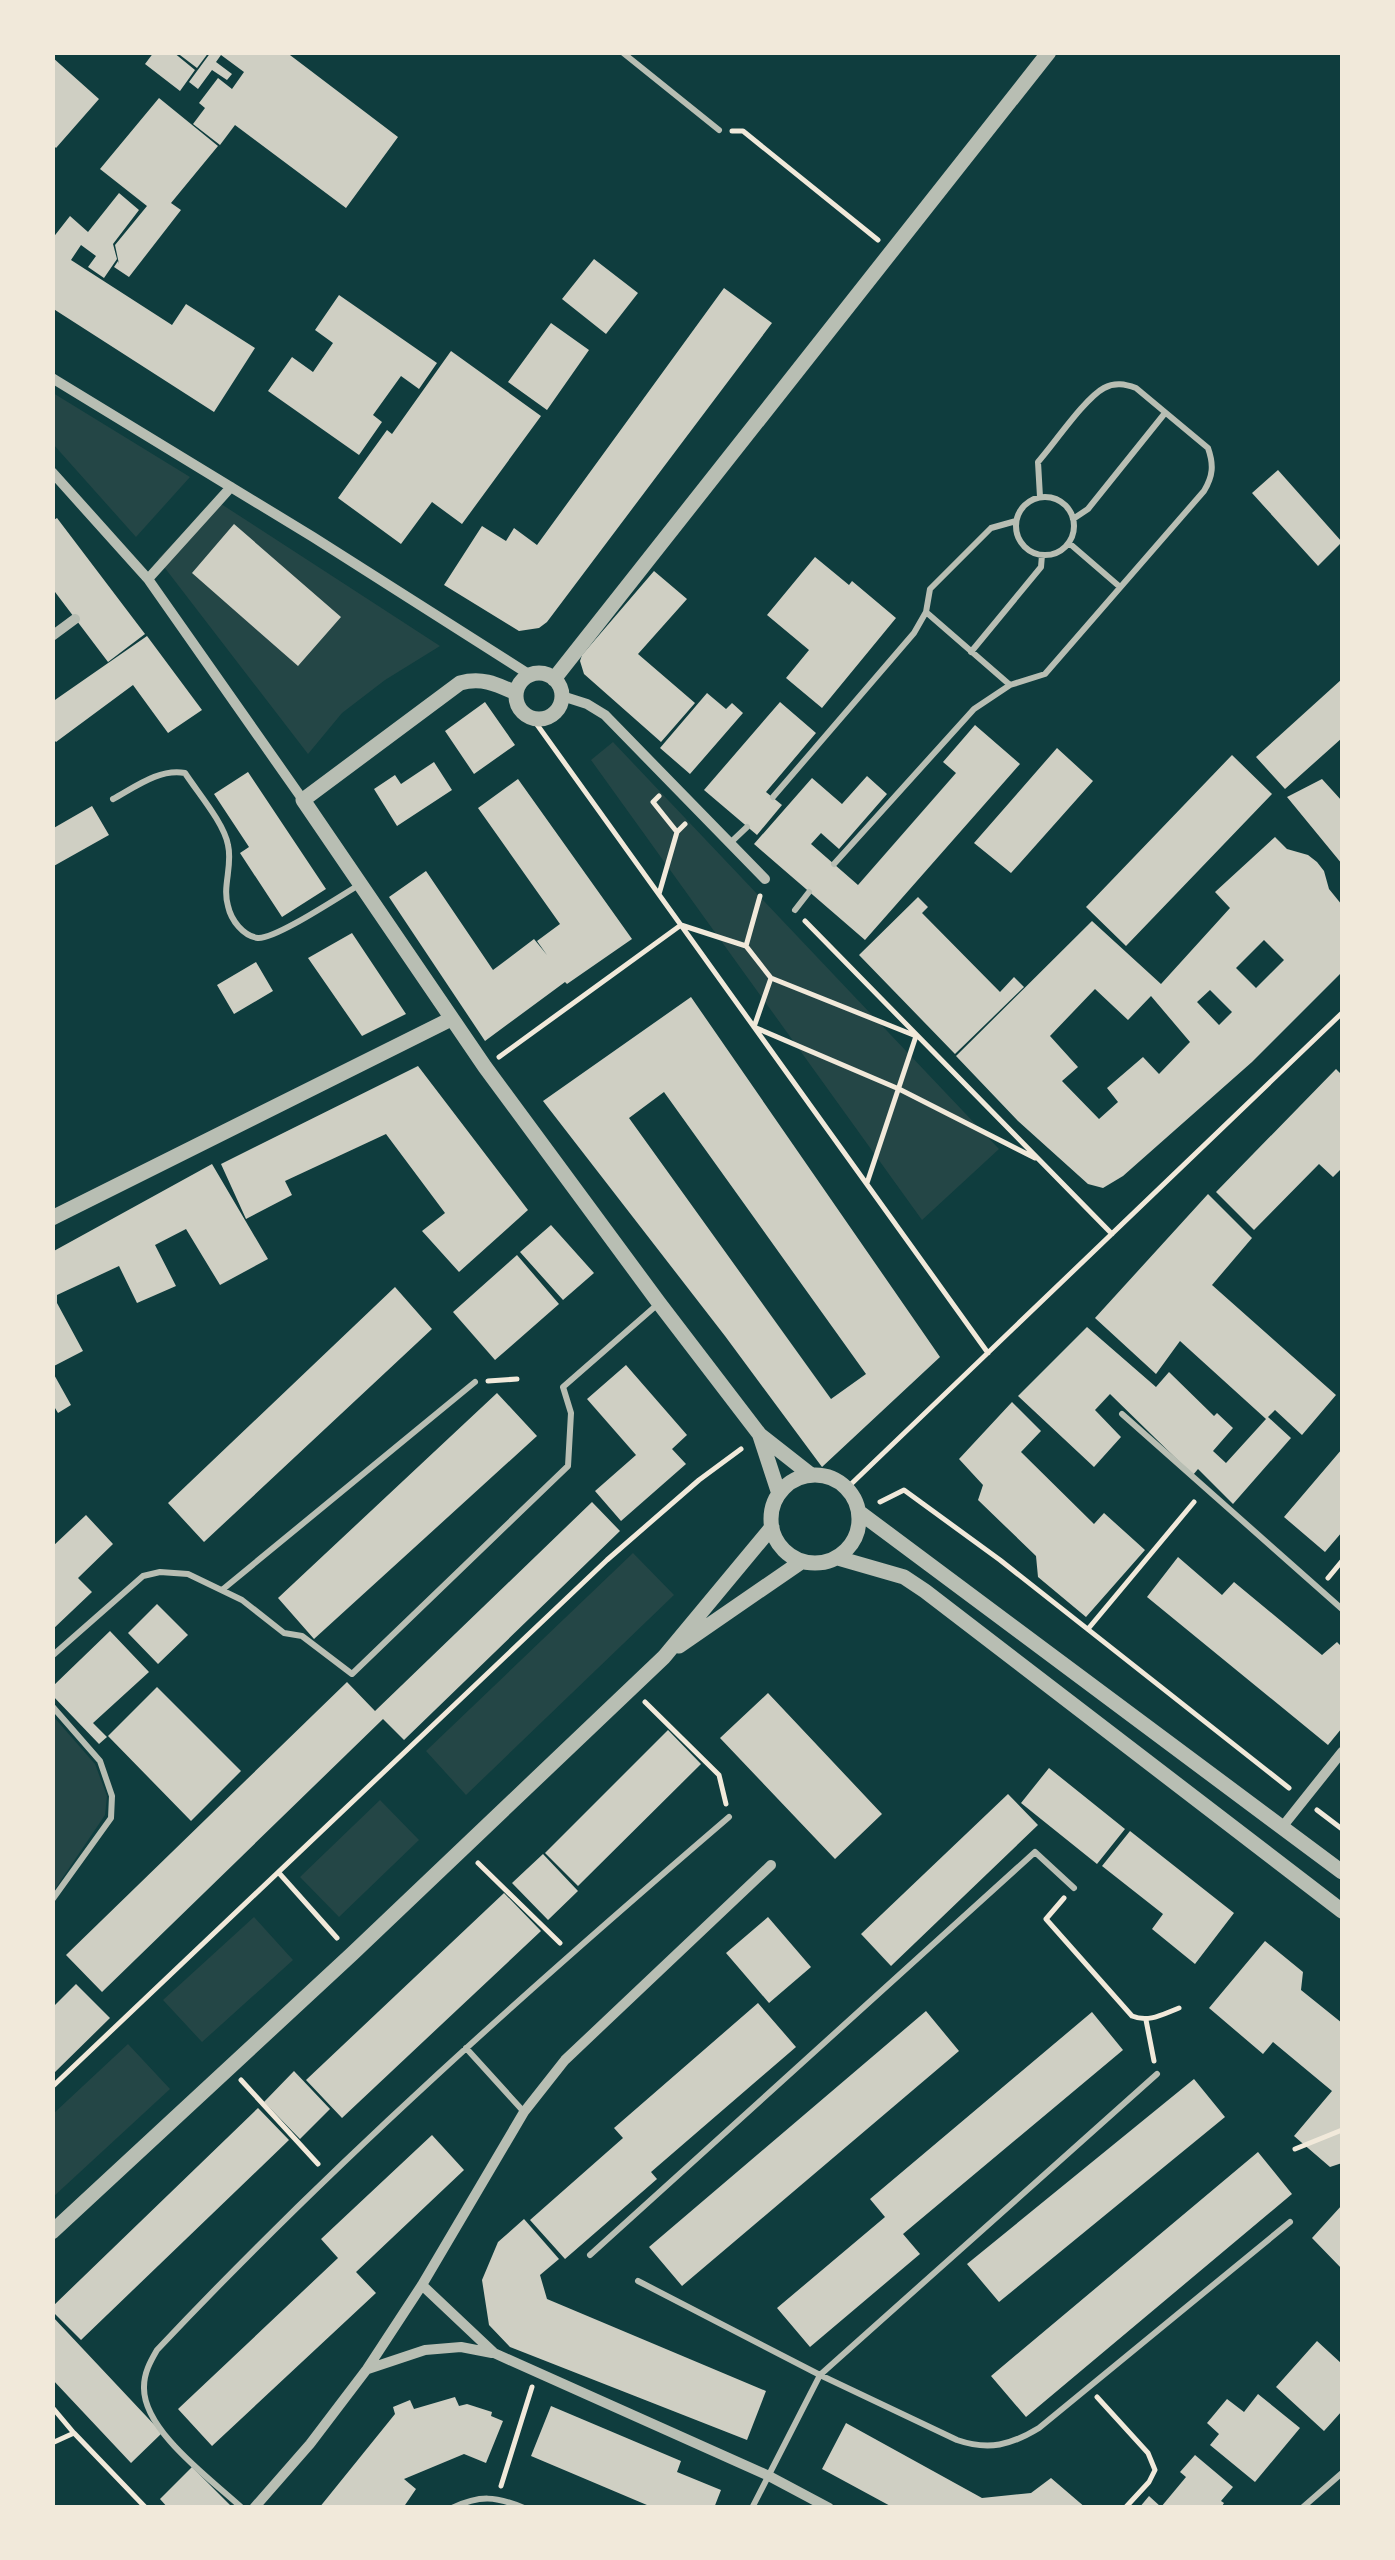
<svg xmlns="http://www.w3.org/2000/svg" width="1395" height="2560" viewBox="0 0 1395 2560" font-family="'PT Sans',sans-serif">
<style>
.green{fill:#244646}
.building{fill:#cfcfc3;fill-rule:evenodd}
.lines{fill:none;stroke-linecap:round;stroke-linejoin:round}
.path{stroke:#f1e9da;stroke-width:5}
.service{stroke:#b8beb3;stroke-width:6}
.minor{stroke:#b8beb3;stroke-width:10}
.tertiary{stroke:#b8beb3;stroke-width:15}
</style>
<rect width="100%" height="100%" fill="#0f3d3e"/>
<path class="green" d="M53 393 190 477 136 537 53 444Z
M215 500 440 646 385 680 342 713 308 754 158 559Z
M613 742 999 1149 922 1220 591 760Z
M633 1553 674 1595 466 1795 426 1751Z
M53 1716 95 1764 107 1796 105 1815 53 1892Z
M380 1800 419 1840 339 1917 300 1877Z
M254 1917 293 1960 202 2042 163 2000Z
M128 2044 170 2089 53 2197V2114Z"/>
<path class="building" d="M154 52H173L195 70 180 91 145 64Z
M176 52H209L197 68Z
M211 52H286L398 137 346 208 235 125 220 145 193 124 205 108 199 103 218 78 232 89 244 72 221 55 216 62 232 74 227 80 212 70 198 89 189 82Z
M52 57 99 99 56 148 52 144Z
M159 98 218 146 171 203 181 210 129 277 114 267 118 261 119 264 115 245 147 206 100 169Z
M119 193 139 210 113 244 117 259 104 278 88 267 96 256 81 245 71 260 172 325 186 304 255 348 214 412 52 308V239L70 216 88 232Z
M594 259 638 293 606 334 562 299Z
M724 288 772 323 547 622 539 628 519 631 444 585 482 526 506 541 514 528 537 545Z
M339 295 437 363 419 389 401 376 373 415 382 422 359 455 268 391 292 357 313 372 333 343 315 330Z
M551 323 589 350 547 410 508 382Z
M451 351 541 416 462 524 432 502 401 544 338 498 387 430 392 434Z
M1278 470 1342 542 1318 566 1252 493Z
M57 518 145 634 108 662 52 588V521Z
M234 524 341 617 298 666 192 573Z
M815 557 849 585 852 581 896 618 822 708 786 678 809 650 767 615Z
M654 571 687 599 638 654 695 703 661 742 584 674 580 661 582 655Z
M147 636 202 710 168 733 133 685 56 742 52 738V702Z
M1342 679V738L1285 789 1256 757Z
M707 693 726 709 732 703 743 713 690 774 660 748Z
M485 702 515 745 474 774 445 731Z
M780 702 816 733 766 792 782 805 757 835 704 790Z
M975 725 1020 764 865 940 754 844 812 778 842 804 867 776 887 794 839 849 821 833 811 844 858 885 956 773 943 762Z
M1057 748 1093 781 1011 873 974 843Z
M1232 755 1272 794 1126 946 1086 907Z
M434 762 452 790 397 826 374 789 395 775 401 784Z
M248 772 326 889 282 917 240 853 249 847 214 794Z
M518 779 632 939 567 984 565 982 485 1041 389 897 426 871 493 970 534 939 547 955 537 941 560 924 478 808Z
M1322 779 1342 801V864L1287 797Z
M92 806 109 835 52 867V829Z
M1275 837 1287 849 1308 855 1317 862 1324 871 1329 889 1342 905V972L1252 1062 1123 1176 1103 1188 1088 1184 1018 1121 956 1056 1092 921 1161 984 1230 908 1215 892ZM1264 940 1284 960 1256 988 1236 968ZM1095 989 1128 1020 1151 996 1190 1042 1159 1074 1143 1057 1107 1088 1118 1102 1099 1119 1062 1081 1078 1067 1050 1036ZM1210 990 1232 1012 1219 1025 1197 1002Z
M918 897 928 907 922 913 1000 992 1014 977 1024 987 955 1054 859 955Z
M352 933 406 1014 362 1036 308 958Z
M256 962 273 991 234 1014 217 985Z
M691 997 940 1357 822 1467 725 1336 543 1101ZM664 1092 866 1374 831 1399 629 1118Z
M418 1066 528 1210 459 1272 422 1231 445 1213 386 1134 285 1181 292 1195 246 1219 221 1164Z
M1336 1069 1342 1075V1168L1333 1177 1319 1164 1254 1230 1216 1192Z
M212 1164 268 1259 220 1285 186 1229 155 1245 176 1286 137 1303 119 1266 57 1295V1303L83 1351 54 1366 52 1252Z
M1208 1194 1252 1238 1212 1285 1336 1395 1302 1435 1275 1410 1268 1417 1291 1438 1233 1504 1198 1469 1193 1475 1110 1394 1095 1410 1121 1437 1094 1467 1018 1396 1087 1327 1156 1387 1169 1372 1214 1416 1217 1413 1233 1428 1213 1451 1226 1463 1266 1419 1180 1341 1156 1374 1095 1318Z
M551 1225 594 1273 563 1300 520 1252Z
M517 1255 559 1304 495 1360 453 1312Z
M395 1287 432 1329 204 1542 168 1503Z
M626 1365 687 1435 672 1449 686 1464 621 1521 595 1491 636 1455 587 1399Z
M52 1371 71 1405 58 1413 52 1403Z
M497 1393 537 1436 314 1639 278 1598Z
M1012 1402 1041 1431 1021 1452 1094 1524 1104 1513 1145 1550 1086 1617 1038 1577 1036 1556 978 1500 983 1485 959 1459Z
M1342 1449V1532L1325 1552 1284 1517Z
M592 1502 620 1531 404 1740 383 1719 102 1992 66 1955 347 1682 375 1711Z
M86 1515 113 1544 78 1578 92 1592 52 1630V1547Z
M1178 1557 1222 1595 1234 1582 1322 1655 1337 1642 1342 1647V1728L1328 1745 1147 1597Z
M157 1604 188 1635 158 1664 128 1633Z
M110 1631 149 1672 93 1723 107 1737 99 1744 52 1695V1687Z
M157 1687 241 1771 191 1821 108 1736Z
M768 1693 882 1814 835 1859 720 1738Z
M668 1730 701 1764 578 1886 545 1853Z
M1049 1768 1125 1829 1097 1864 1021 1803Z
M1008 1794 1038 1825 891 1966 861 1934Z
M1130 1831 1234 1913 1195 1964 1152 1929 1163 1914 1102 1866Z
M543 1854 578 1891 548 1920 512 1883Z
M504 1893 541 1931 342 2118 306 2080Z
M768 1917 811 1967 769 2003 726 1953Z
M1265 1941 1303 1972 1301 1990 1342 2023V2163L1330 2167 1294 2136 1332 2091 1273 2042 1263 2054 1209 2008Z
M76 1984 110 2018 52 2075V2008Z
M758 2003 796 2047 651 2172 657 2179 565 2259 530 2220 623 2138 614 2128Z
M926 2011 959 2051 682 2286 649 2247Z
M1092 2012 1123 2050 903 2234 920 2254 810 2347 777 2308 885 2217 870 2199Z
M294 2071 330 2109 300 2139 264 2102Z
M1194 2079 1225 2117 999 2302 967 2264Z
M258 2108 289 2140 81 2340 52 2311V2307Z
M432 2135 464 2170 356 2272 376 2293 212 2446 178 2409 338 2258 321 2239Z
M1258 2152 1292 2194 1026 2417 991 2376Z
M1342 2205V2269L1312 2238Z
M524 2219 559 2259 540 2275 547 2299 766 2391 747 2440 510 2347 489 2325 482 2280 498 2242Z
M52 2316 162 2433 131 2463 52 2379Z
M1317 2341 1342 2364V2411L1324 2431 1276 2387Z
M1258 2394 1300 2428 1255 2482 1210 2445 1219 2434 1207 2423 1227 2399 1244 2412Z
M455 2397 459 2406 467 2404 492 2412 491 2416 503 2421 486 2463 464 2454 404 2479 416 2489 403 2508H319L395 2414 393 2407 410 2400 414 2409Z
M551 2406 681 2461 677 2472 721 2490 714 2508H654L531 2456Z
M846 2423 982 2498 1031 2493 1051 2478 1086 2508H894L822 2469Z
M1195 2455 1233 2487 1221 2501 1224 2503 1221 2508H1139L1149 2496 1161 2507 1186 2477 1180 2472Z
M192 2467 233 2508H168L160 2499Z"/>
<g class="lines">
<path class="path" d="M732 131H743L878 240
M533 719 988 1353
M659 796 653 802 677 832
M659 894 677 832 685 824
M805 921 1112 1234
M746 946 771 978 754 1027 899 1089 1035 1158
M771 978 916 1036 867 1183
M499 1057 681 925 746 946 760 896
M488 1381 517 1379
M847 1488 1342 1013
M880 1502 904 1490 1000 1560 1289 1788
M1328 1578 1342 1561
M1088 1629 1194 1502
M645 1702 719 1775 726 1804
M1317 1810 1342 1829
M478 1863 560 1943
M279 1873 337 1938
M1064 1898 1046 1919 1132 2016C1149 2023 1163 2014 1179 2008
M1146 2020 1154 2061
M241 2080 318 2164
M52 2087 607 1560 699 1480 741 1449
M1295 2149 1342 2130
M1097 2397 1148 2453 1155 2470 1149 2482 1125 2508
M52 2407 73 2432
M52 2443 74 2433 146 2508
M501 2486 532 2387"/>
<path class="service" d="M622 52 719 130
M1016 526a29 29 0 1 1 58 0a29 29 0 1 1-58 0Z
M1073 519 1088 509 1165 413
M1069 543 1120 587
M926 612 1010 685
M971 652 1041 567 1042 555
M773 797 914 633 926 612 930 589 991 528 1016 521
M113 799C135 787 160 768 185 773 198 793 224 823 228 845 233 866 222 886 228 906 231 920 243 936 258 938 276 939 340 896 359 885
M729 844 747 827
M834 864 974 709 1010 685 1045 674 1204 491C1213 476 1214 465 1208 448L1136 388C1125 384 1115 382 1104 388 1085 398 1054 444 1038 462L1040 497
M795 910 809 892
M1122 1414 1342 1609
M222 1590 475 1382
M52 1656 143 1576 160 1572 188 1574 242 1600 284 1633 302 1636 352 1674 568 1466 571 1413 563 1387 658 1304
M52 1706 100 1761 112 1796 111 1818 52 1900
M466 2048 524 2112
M590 2255 1035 1852 1074 1888
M638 2281 820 2375 957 2440C989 2451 1011 2445 1039 2428L1290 2222
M242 2508C212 2480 143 2431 144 2387 144 2373 150 2362 157 2350 336 2160 531 1987 729 1817
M452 2508C480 2495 495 2496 524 2508
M752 2508 820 2375 1157 2074
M1302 2508 1342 2473"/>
<path class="minor" d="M52 378 313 537 530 675
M52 472 148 579 303 800
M148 579 231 487
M52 636 75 619
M562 696 587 704 605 715 765 879
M1283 1826 1342 1752
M422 2285 494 2353 767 2475 829 2508
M368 2369 425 2350 461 2347 492 2353
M254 2508 310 2444 367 2369 422 2285 524 2112 565 2060 771 1865"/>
<path class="tertiary" d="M516 696a23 23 0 1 1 46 0a23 23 0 1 1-46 0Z
M554 679 1049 52
M516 693C496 684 482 677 460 683L303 800 485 1067 659 1303 760 1435 811 1475
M52 1218 451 1019
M760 1436 779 1494
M771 1519a44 44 0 1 1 88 0a44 44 0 1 1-88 0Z
M859 1512 1342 1872
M838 1558 904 1577 925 1591 1342 1911
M679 1646 801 1562
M52 2232 352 1954 664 1657 772 1527"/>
</g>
<rect width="1395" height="2560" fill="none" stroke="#f1e9da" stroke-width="110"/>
</svg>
